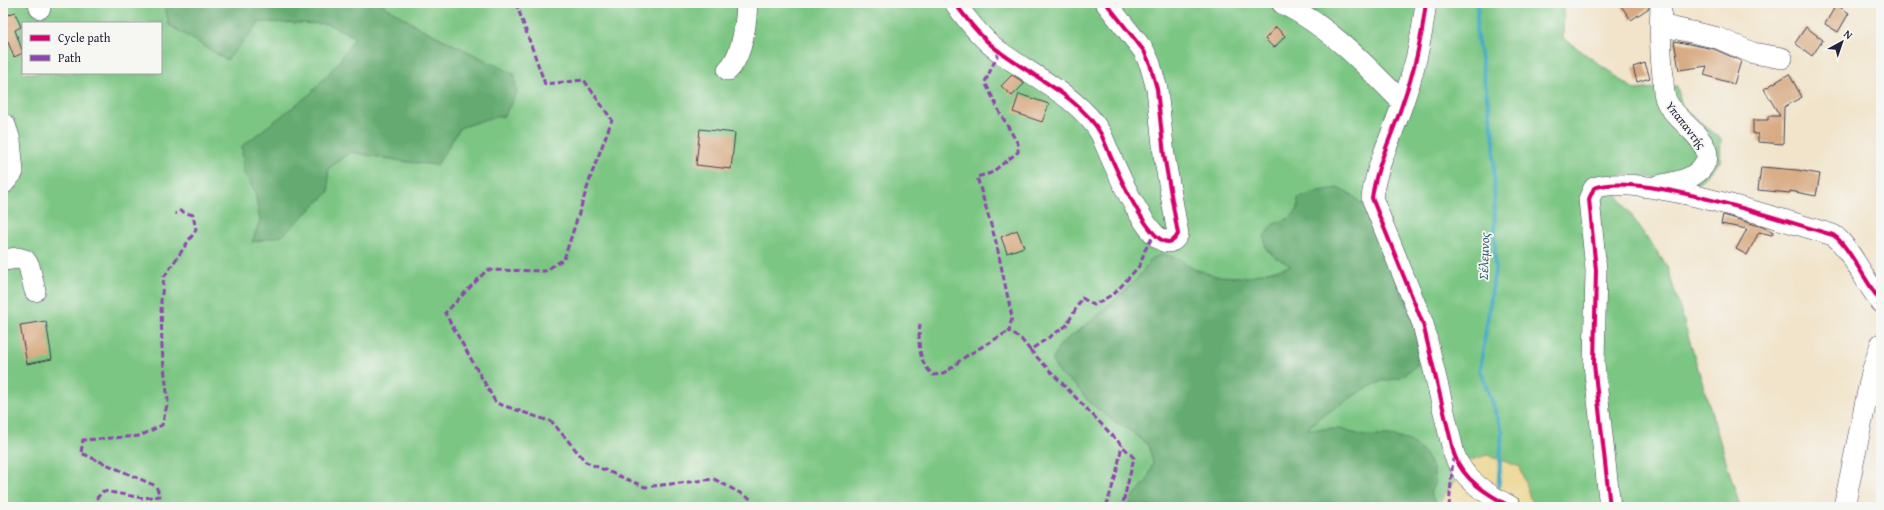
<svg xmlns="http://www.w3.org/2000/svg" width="1884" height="510" viewBox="0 0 1884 510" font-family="'Gentium Book Plus',serif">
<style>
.green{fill:#7cc683;stroke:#4f745f;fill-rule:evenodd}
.forest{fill:#65ab71;stroke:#446656}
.sand{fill:#eeda9e;stroke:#887e6c}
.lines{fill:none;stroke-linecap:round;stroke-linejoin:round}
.stream{stroke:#47acc6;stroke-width:4}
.building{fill:#d8ab83}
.minor-casing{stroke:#413f51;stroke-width:22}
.minor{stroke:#fff;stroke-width:21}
.quiet{stroke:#8e44ad;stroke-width:3;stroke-dasharray:6 3;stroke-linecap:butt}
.cycleway-casing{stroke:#f6f6f2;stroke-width:6}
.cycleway{stroke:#d6006c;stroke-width:4}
.labels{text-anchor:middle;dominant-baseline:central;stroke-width:3.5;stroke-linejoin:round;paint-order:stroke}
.street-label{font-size:12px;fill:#22223b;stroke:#f6f6f2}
.water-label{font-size:13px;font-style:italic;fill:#315973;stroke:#f6f6f2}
</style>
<rect width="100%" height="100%" fill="#f6f6f2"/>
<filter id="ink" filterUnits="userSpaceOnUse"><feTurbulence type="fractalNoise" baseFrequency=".025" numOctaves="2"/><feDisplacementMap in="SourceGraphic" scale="8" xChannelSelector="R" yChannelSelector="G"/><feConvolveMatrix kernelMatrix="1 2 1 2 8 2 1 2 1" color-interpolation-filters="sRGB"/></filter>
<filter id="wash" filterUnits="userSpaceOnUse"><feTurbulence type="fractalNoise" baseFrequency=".012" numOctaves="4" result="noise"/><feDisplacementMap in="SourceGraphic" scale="16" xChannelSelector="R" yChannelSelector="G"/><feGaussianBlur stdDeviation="0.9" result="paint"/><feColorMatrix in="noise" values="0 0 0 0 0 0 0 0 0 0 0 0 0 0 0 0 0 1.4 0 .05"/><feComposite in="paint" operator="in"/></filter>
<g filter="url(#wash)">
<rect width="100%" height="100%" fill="#f1e4cb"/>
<path class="green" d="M3 3H1564L1563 38 1635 90 1677 86 1682 107 1721 139 1720 162 1697 184 1626 174 1605 178 1667 266 1740 507H3ZM23 23H161V73H23Z"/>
<path class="forest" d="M164 3H380L420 28 514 74 517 93 504 116 486 119 460 128 437 165 407 162 350 152 328 169 329 192 282 236 252 242 260 221 255 191 243 172 242 146 310 94 339 62 355 37 328 24 260 22 227 60 169 25Z
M1337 188 1354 196 1368 211 1415 325 1418 347 1417 365 1400 378 1382 381 1363 390 1322 416 1307 429H1340L1364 436H1391L1410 441 1424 453 1433 468 1435 482 1430 493 1438 507H1129L1133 496 1147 481 1153 463 1149 446 1132 432 1111 419 1090 403 1075 385 1059 374 1052 361 1060 345 1096 317 1138 278 1151 259 1162 254 1179 259 1194 269 1216 276 1246 277 1291 266 1274 256 1266 249 1264 236 1274 224 1290 218 1298 209V198L1319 191Z"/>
<path class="sand" d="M1487 455 1520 467 1533 507H1438V505L1468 461Z"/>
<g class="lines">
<path class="stream" d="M1478 3 1476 29 1494 139 1495 269 1480 370 1502 430 1498 493"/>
</g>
<g id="blocks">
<path class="building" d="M3 3 8 15 15 12 21 27 15 30 23 53 14 57 8 42 3 44Z
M1619 3H1649V8L1631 20Z
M1836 5 1849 13 1838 32 1825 24Z
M1276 27 1285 36 1274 48 1265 39Z
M1806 27 1823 40 1812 56 1795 43Z
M1674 41 1714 49 1741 61 1734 84 1704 75 1707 66 1679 70Z
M1645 63 1650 78 1637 82 1633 67Z
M1789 74 1802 97 1784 107 1783 144 1758 142V134H1753V120H1768V116H1780L1764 89Z
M1012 75 1025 83 1012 96 1001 86Z
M1019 94 1049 104 1042 122 1013 112Z
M700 129 735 133 731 169 696 165Z
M1761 167 1797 170 1820 174 1816 196 1790 191V193L1758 190Z
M1723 215 1763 227 1773 232 1772 235 1759 232 1747 255 1736 249 1747 229 1721 224Z
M1017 230 1024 247 1007 253 1001 237Z
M46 321 52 359 27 364 20 325Z"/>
</g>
</g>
<g filter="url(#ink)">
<use href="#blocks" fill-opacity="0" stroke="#413f51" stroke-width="1"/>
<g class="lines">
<defs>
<path id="minor" d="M39 3 40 8
M955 3C967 20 983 40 1000 52 1032 76 1081 98 1101 134 1106 145 1157 275 1178 234L1164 155 1157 89 1150 64 1144 51 1106 3
M1282 3C1330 27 1366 65 1403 103
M1426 3C1422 37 1414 73 1402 105 1392 136 1376 166 1372 198L1423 324 1454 454C1463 480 1487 494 1511 507
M1660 25 1718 38 1753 53 1782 58
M728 70C743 55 746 24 747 3
M3 124 5 125 10 140 13 172 3 184
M1657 186C1675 182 1698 180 1706 161 1714 141 1673 119 1666 100 1663 93 1663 84 1663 76 1660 52 1660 27 1661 3
M3 260 18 258 25 260 29 266 35 291
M1610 507 1594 364 1596 270 1589 199 1594 188C1638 171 1784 221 1833 235 1847 243 1868 286 1881 302
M1844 507 1872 372 1881 344"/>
</defs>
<use href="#minor" class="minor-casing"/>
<use href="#minor" class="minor"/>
<path class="quiet" d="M516 3 545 84 584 80 612 120 592 173 564 259 545 271 487 270 445 313 496 403 552 422 586 462 645 487 714 479 751 499 750 507
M999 52 985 82 1000 113 1018 144V152L991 173 977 177 996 242 1012 317 1009 331 1021 339 1030 350 1066 326 1082 298 1094 305 1115 293 1140 265 1145 250 1155 233
M920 324C918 344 918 361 933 375 948 375 954 364 965 357 979 348 994 340 1009 331
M1030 350 1134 458 1122 507
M102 507 97 498 103 491 143 498 160 496 156 486 81 453 83 440 140 436 162 425 168 401 162 349 161 301 164 277 196 230 193 215 180 211 175 214
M1106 507 1116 475 1122 445
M1449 507 1453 458"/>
<defs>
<path id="cycleway" d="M955 3C967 20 983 40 1000 52 1032 76 1081 98 1101 134 1106 145 1157 275 1178 234L1164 155 1157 89 1150 64 1144 51 1106 3
M1426 3C1422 37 1414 73 1402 105 1392 136 1376 166 1372 198L1423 324 1454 454C1463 480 1487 494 1511 507
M1610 507 1594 364 1596 270 1589 199 1594 188C1638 171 1784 221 1833 235 1847 243 1868 286 1881 302"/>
</defs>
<use href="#cycleway" class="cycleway-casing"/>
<use href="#cycleway" class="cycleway"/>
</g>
</g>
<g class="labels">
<g class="street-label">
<text transform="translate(1686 125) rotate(52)">Υπαπαντής</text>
</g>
<g class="water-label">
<text transform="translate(1484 256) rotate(-88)">Σέλεμνος</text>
</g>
</g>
<rect width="1884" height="510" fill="none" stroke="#f6f6f2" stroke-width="16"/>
<rect x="22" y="22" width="140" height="52" fill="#f6f6f2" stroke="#a1a1a9"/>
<rect x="30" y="35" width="20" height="6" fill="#d6006c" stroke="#a1a1a9"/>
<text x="58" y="42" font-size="12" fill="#22223b">Cycle path</text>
<rect x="30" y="55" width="20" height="6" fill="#8e44ad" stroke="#a1a1a9"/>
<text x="58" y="62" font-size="12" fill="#22223b">Path</text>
<g transform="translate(1842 42) rotate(40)" stroke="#f6f6f2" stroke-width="3" paint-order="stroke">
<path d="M0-3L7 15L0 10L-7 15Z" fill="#22223b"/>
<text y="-6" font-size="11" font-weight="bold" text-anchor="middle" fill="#22223b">N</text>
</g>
</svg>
